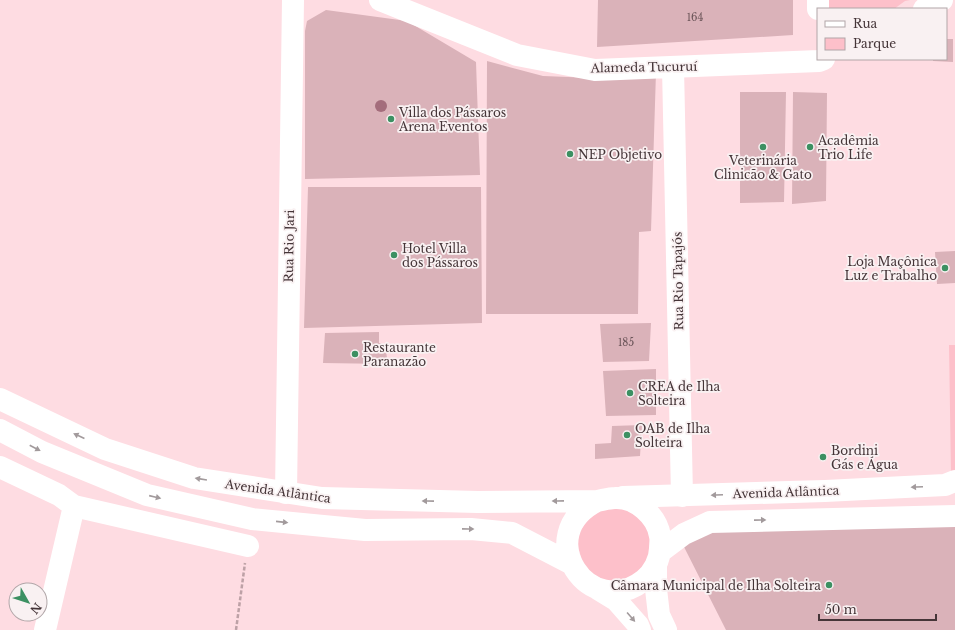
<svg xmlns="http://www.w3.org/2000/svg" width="955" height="630" viewBox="0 0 955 630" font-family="'Libre Baskerville',serif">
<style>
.green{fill:#fdc0ca}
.building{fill:#dab2b9}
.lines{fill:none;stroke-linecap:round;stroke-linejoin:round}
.path{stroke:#bda1a6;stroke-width:2.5;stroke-dasharray:4 2;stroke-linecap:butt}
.minor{stroke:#fff;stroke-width:22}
.major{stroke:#fff;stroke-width:22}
.tree{fill:#a46d7c}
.oneway{fill:#a29a9c}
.poi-dot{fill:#3c9062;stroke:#f9f1f2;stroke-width:1.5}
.labels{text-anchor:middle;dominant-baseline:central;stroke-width:3.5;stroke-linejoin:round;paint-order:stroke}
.number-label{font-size:10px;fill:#6a5458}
.street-label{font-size:12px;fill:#453538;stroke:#f9f1f2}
.poi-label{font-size:12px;fill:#453538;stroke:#f9f1f2;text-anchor:start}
</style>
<rect width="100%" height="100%" fill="#fedce2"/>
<path class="green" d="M829 0H910L905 1 894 9H829Z
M949 345H955V474L951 475Z
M615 504 646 521 653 548 639 574 611 583 585 571 575 536 598 508Z"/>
<path class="building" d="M598 0H793V35L597 47Z
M326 10 407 21 476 62 480 175 305 179V31L307 21Z
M946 39H953V62L933 61V59H946Z
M487 61 543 76 594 78 656 72 651 231 639 232 638 314H486Z
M740 92H786L784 202 740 203Z
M793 92 827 93 826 201 792 204Z
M308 187H481L482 323 304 328Z
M955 251V283L937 284 935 252Z
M651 323 649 361 603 362 600 324Z
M379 332V343L385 345 388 364 323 363 325 333Z
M656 369V415L606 416 603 371Z
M642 425 640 456 595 459V444L611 443 612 426Z
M955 522V630H726L681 541 711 526Z"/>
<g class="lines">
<path class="path" d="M236 630 245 563"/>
<path class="minor" d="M380 0 517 55 595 70 819 61 824 59
M818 0V9
M924 9 942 0
M673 67 682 496
M0 467 59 495 74 506 248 546
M286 493 293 0
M45 630 74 506"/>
<path class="major" d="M0 399 105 449 194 478 322 498 478 502 597 501C603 500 609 498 615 498 636 497 657 516 660 536 661 540 660 545 660 548 660 560 653 573 644 580 590 623 530 535 597 501
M0 430 42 452 147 495 252 519 365 530 471 529 512 533 570 563
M623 497 825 491 945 485 955 481
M660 552 684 534 710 522 955 516
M656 565V589L659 615 666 630
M598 589 616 600 638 625 640 630"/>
</g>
<circle class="tree" cx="381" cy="106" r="6"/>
<defs><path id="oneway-solid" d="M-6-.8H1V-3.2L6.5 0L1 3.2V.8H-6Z"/></defs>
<g class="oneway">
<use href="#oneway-solid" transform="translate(79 436) rotate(-155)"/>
<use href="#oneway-solid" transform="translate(35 448) rotate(28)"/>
<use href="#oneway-solid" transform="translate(201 479) rotate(-171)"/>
<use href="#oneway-solid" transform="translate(917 487) rotate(177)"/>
<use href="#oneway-solid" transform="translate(717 495) rotate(178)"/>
<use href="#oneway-solid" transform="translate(155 497) rotate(13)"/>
<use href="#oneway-solid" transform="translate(428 501) rotate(-179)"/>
<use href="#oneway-solid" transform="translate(558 501) rotate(179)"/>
<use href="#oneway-solid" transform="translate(760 520) rotate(-1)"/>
<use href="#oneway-solid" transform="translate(282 522) rotate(6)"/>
<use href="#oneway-solid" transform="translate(468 529) rotate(1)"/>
<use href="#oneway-solid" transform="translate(631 617) rotate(49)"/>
</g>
<g class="poi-dot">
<circle cx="391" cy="119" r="4"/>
<circle cx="763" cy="147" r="4"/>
<circle cx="810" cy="147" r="4"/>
<circle cx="570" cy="154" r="4"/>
<circle cx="394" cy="255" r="4"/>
<circle cx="945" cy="268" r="4"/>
<circle cx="355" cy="354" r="4"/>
<circle cx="630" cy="393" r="4"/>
<circle cx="627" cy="435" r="4"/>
<circle cx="823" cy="457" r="4"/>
<circle cx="829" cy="585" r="4"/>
</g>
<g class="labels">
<g class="number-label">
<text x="695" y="17">164</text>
<text x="626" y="342">185</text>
</g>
<g class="street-label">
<text transform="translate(644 67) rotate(-1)">Alameda Tucuruí</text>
<text transform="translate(289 246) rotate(-89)">Rua Rio Jari</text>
<text transform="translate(678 281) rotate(-91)">Rua Rio Tapajós</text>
<text transform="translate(278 491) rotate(8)">Avenida Atlântica</text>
<text transform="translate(786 492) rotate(-2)">Avenida Atlântica</text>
</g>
<g class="poi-label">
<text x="399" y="112">Villa dos Pássaros<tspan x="399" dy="14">Arena Eventos</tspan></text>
<text x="818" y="140">Acadêmia<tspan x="818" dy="14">Trio Life</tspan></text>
<text x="578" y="154">NEP Objetivo</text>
<text x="763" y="160" text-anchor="middle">Veterinária<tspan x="763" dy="14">Clinicão &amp; Gato</tspan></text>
<text x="402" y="248">Hotel Villa<tspan x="402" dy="14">dos Pássaros</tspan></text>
<text x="937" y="261" text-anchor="end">Loja Maçônica<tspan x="937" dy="14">Luz e Trabalho</tspan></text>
<text x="363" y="347">Restaurante<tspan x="363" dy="14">Paranazão</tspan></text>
<text x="638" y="386">CREA de Ilha<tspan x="638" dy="14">Solteira</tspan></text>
<text x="635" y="428">OAB de Ilha<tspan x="635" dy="14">Solteira</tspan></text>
<text x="831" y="450">Bordini<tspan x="831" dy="14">Gás e Água</tspan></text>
<text x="821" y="585" text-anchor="end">Câmara Municipal de Ilha Solteira</text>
</g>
</g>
<rect x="817" y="8" width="130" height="52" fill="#f9f1f2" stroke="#b1a6a8"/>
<rect x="825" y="21" width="20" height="6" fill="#ffffff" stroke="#b1a6a8"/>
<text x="853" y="28" font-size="12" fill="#453538">Rua</text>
<rect x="825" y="38" width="20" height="12" fill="#fdc0ca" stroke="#b1a6a8"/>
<text x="853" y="48" font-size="12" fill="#453538">Parque</text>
<g transform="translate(28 602) rotate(129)"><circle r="19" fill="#f9f1f2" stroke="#b1a6a8"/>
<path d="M0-3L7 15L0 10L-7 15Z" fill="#3c9062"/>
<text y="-6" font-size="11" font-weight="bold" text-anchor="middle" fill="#453538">N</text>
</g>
<path d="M819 614v6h117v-6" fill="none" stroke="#453538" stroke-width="2"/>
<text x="825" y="614" font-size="12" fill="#453538" stroke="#f9f1f2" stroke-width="3" paint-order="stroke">50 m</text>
</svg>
